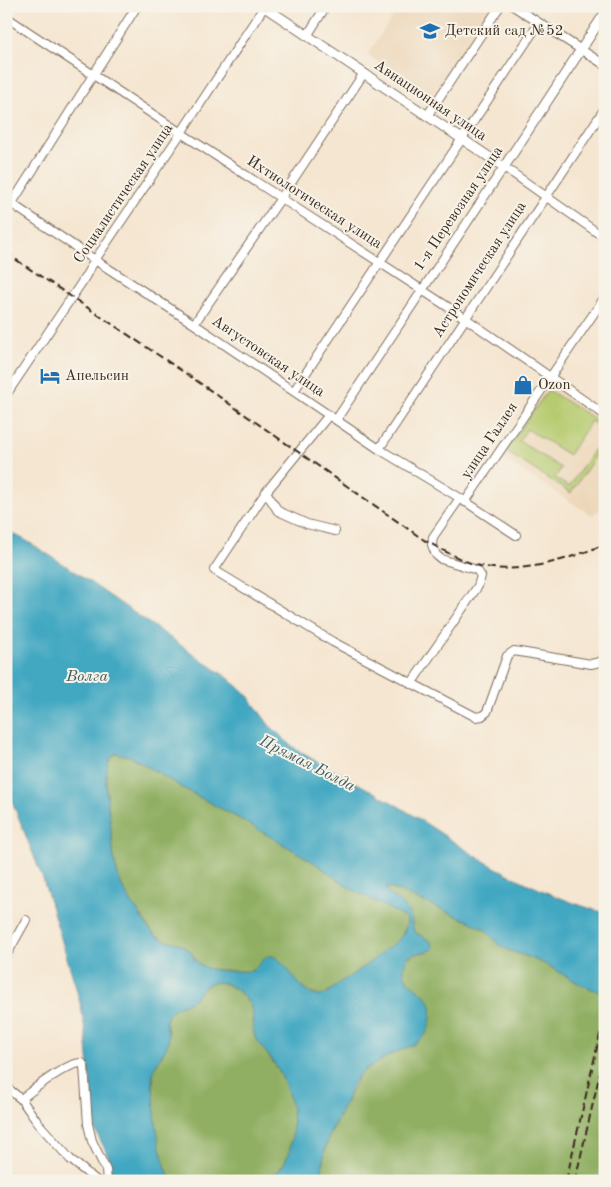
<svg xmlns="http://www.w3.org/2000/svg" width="611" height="1187" viewBox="0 0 611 1187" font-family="'Old Standard TT',serif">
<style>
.built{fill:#edd7ba}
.green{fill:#b6cb70;stroke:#787a47}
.forest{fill:#90af62;stroke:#666c40}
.water{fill:#42a8c2;stroke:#3e6970;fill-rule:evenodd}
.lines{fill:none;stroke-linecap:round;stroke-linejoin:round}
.minor-casing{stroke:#7c6c5d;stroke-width:10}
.major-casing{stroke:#7c6c5d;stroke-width:11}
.minor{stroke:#fff;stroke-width:8}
.major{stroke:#fff;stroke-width:9}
.rail{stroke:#3b2a1e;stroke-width:2;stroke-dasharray:8 4;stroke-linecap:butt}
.labels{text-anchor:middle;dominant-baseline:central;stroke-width:4;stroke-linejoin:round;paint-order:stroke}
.poi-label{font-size:15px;fill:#3b2a1e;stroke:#f7f3e8;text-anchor:start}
.street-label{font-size:15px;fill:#3b2a1e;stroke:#f7f3e8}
.water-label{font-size:16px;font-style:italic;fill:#3e5c60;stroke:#f7f3e8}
</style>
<rect width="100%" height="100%" fill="#f7f3e8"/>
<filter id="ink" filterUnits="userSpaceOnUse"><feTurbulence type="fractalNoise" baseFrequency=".02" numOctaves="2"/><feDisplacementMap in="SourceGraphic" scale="10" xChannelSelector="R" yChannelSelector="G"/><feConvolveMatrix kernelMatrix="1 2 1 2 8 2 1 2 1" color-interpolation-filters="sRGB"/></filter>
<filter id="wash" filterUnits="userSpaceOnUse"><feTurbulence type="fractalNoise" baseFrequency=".0096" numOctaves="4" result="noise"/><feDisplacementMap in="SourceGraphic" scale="20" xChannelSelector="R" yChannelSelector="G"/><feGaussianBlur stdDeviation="1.12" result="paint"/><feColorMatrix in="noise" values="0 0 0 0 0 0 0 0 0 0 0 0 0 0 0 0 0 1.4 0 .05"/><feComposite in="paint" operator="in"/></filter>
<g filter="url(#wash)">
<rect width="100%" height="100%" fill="#f5e6d1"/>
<path class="built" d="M400 6H492L431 97 367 55Z
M549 383 605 421V508L591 515 500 457Z"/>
<path class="green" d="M548 390 605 425V430L591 421 569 455 527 429 519 441 561 468 555 478 569 487 605 433V442L571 493 505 451Z"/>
<path class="forest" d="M116 753 129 756 142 763 181 787 240 819 312 861 350 888 406 918 407 922 406 926 401 938 395 943 358 971 338 984 325 994 320 996 311 993 299 985 288 970 275 958 265 957C261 962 258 969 252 971 246 972 209 970 203 967 196 963 195 957 191 952 182 940 162 944 152 932 146 924 141 915 135 907 129 898 123 891 120 881 112 862 113 841 110 821 108 802 104 784 107 765 108 759 111 755 116 753Z
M387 888H391L469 921 486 930 508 950 526 956 545 964 582 985 605 994V1181H321L323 1158 329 1137 359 1075 369 1067 392 1054 411 1046 419 1041 427 1032 430 1019 431 1006 422 993 408 982 403 972 404 964 407 958 414 955 429 951 432 942 415 932 412 927V923L402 905 387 892 386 889Z
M219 982 228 985 236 989 250 1004 253 1014 252 1022 255 1038 265 1051 278 1069 284 1080 292 1106 293 1120 292 1140 288 1156 283 1165 276 1173 259 1181H171L164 1164 159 1146 154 1110 153 1071 163 1053 168 1032 166 1021 168 1015 172 1009 195 998 200 992 211 983Z"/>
<path class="water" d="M6 530 25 540 68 567 228 678 240 688 248 696 269 725 285 740 298 751C331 770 366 787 398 806 427 823 454 843 482 860 521 882 562 901 605 913V994L582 985 545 964 526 956 508 950 500 946 486 930 469 921 391 888H387L386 889 387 892C395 899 405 905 410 915 413 920 411 926 414 931 420 938 434 938 433 949 426 953 415 951 408 957 405 960 404 964 404 967 401 983 421 988 428 999 434 1007 431 1024 427 1032 418 1047 399 1049 385 1058 377 1063 367 1067 360 1074 353 1081 349 1093 346 1101 340 1113 334 1124 329 1136 323 1150 323 1166 321 1181H259C265 1179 272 1177 276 1173 293 1160 295 1124 291 1105 289 1094 285 1083 280 1073 276 1065 271 1058 265 1051 262 1047 258 1044 256 1039 250 1027 256 1013 249 1003 242 992 225 978 211 983 202 986 198 996 191 1001 182 1006 172 1006 167 1017 163 1025 171 1034 168 1043 165 1053 157 1060 154 1069 151 1077 153 1088 154 1096 156 1128 158 1150 171 1181H110L108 1155 95 1130 86 1035 81 1007 75 984 43 879 12 801 6 791ZM116 753 129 756 142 763 181 787 240 819 312 861 350 888 406 918C409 924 404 933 400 938 396 943 390 946 385 950 376 957 368 964 358 971 352 975 345 979 339 983 334 987 327 995 320 996 300 997 287 959 272 956 262 955 260 968 251 971 248 972 229 971 225 971 214 970 201 969 194 959 193 957 193 954 191 952 189 950 185 947 182 945 173 940 163 942 154 934 147 928 142 918 137 910 131 901 125 894 121 884 111 862 113 837 109 813 107 799 101 761 116 753Z"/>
</g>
<g filter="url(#ink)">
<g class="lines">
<defs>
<path id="minor" d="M513 6 605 65
M6 17 181 133 465 318 605 415
M307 36 326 6
M427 116 500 6
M6 200 95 260 194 324 379 449 460 498 516 535
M12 203 137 6
M194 324 281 198 364 73
M294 391 539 23
M6 395 82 282 95 260 181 133 264 7
M329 415 266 492 214 570 333 642 476 717 482 716 487 712 507 656 514 651 591 664 600 662 605 658
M336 420 504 167 605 238
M379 449 605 108
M266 492 278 511 307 524 335 531
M465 502 605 297
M411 684 478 586 481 576 477 570 441 559 436 555 432 545 433 537 460 498
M6 956 26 920
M6 1087 21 1099 38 1123 70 1159 97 1181
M21 1099C33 1090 67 1062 82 1063L84 1066 88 1124 92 1141 106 1170 107 1181
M6 1174 13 1181"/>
<path id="major" d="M263 6 504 167 605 13"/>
</defs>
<use href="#minor" class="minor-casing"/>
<use href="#major" class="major-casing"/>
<use href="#minor" class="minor"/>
<use href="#major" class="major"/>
<path class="rail" d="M6 253 194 379 424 540C441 549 458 559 476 565 516 576 568 560 605 544
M566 1181 605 1013
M575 1181 605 1051"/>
</g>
</g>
<defs>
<symbol id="school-bare" viewBox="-9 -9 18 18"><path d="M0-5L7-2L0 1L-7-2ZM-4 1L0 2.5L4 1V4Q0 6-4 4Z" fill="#1f6fb2" stroke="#f7f3e8" stroke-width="2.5" paint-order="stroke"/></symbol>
<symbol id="hotel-bare" viewBox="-9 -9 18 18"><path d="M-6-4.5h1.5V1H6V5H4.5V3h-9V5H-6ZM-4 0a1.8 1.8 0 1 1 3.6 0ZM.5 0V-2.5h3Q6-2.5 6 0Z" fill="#1f6fb2" stroke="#f7f3e8" stroke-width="2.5" paint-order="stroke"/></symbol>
<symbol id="shop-bare" viewBox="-9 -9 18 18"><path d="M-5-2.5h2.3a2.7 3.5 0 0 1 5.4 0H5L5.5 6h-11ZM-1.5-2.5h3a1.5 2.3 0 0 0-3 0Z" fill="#1f6fb2" stroke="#f7f3e8" stroke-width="2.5" paint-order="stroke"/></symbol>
</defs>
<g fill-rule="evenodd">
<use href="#school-bare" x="416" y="17" width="28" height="28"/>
<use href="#hotel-bare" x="36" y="362" width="28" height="28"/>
<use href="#shop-bare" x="509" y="371" width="28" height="28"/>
</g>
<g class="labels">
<g class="poi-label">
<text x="445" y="31">Детский сад №52</text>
<text x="65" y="376">Апельсин</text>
<text x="538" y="385">Ozon</text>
</g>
<g class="street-label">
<text transform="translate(430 101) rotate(34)">Авиационная улица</text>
<text transform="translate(124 194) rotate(-56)">Социалистическая улица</text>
<text transform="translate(314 203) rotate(33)">Ихтиологическая улица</text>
<text transform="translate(459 209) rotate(-56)">1-я Перевозная улица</text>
<text transform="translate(480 270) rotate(-57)">Астрономическая улица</text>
<text transform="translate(268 357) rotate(34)">Августовская улица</text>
<text transform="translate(490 441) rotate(-56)">улица Галлея</text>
</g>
<g class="water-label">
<text x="87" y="677">Волга</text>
<text transform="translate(307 764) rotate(27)">Прямая Болда</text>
</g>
</g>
<rect width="611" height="1187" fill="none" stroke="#f7f3e8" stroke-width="25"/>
</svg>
